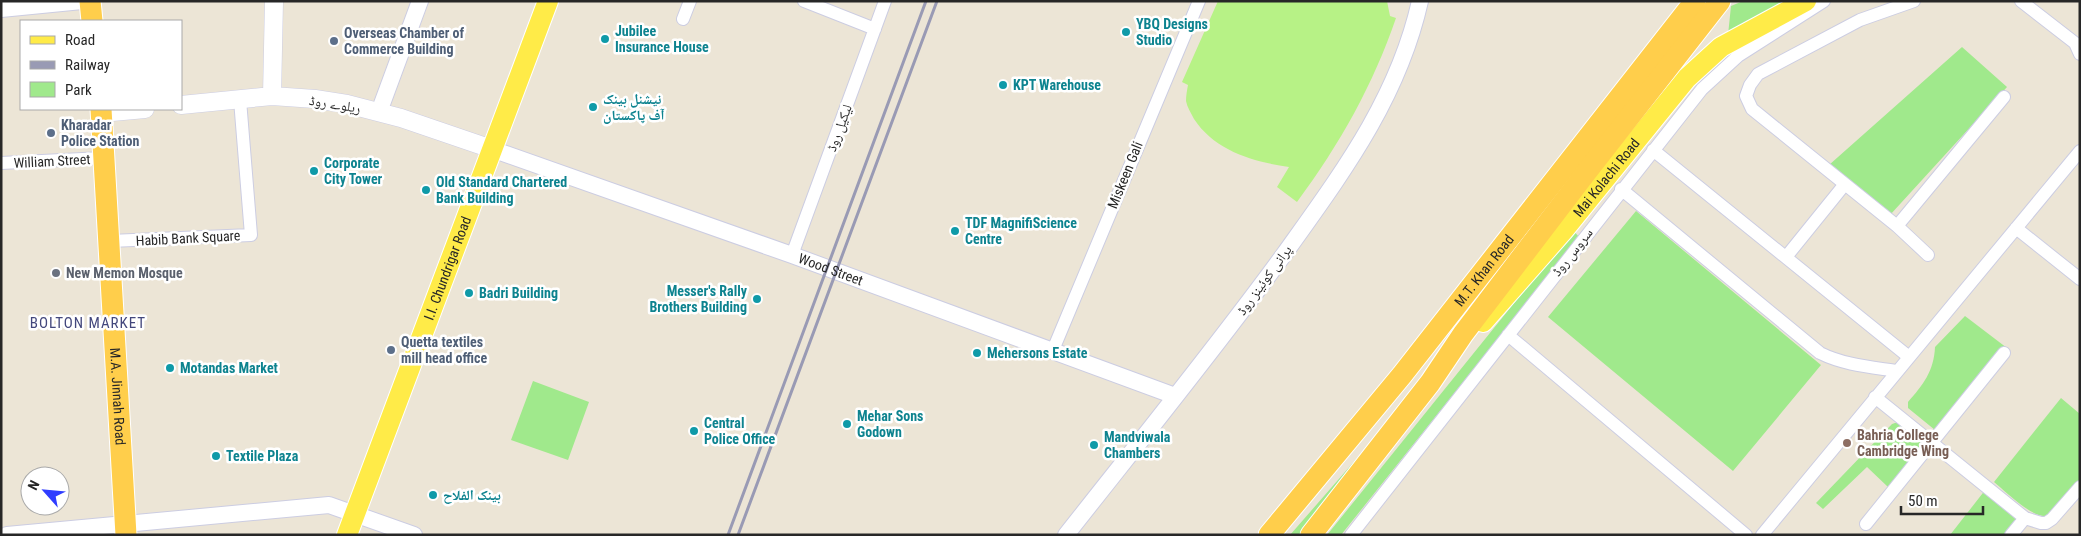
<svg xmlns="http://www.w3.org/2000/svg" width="2081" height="536" viewBox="0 0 2081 536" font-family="'Roboto Condensed','Noto Naskh Arabic',sans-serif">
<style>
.green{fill:#a0e98c}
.pitch{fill:#b7f286}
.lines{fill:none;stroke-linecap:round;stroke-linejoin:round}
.minor-casing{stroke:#cccde2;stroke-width:14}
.tertiary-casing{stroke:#cccde2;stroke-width:18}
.secondary-casing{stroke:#cccde2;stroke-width:19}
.primary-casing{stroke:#fff;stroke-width:22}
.trunk-casing{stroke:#fff;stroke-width:23}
.minor{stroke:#fff;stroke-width:12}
.tertiary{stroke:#fff;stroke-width:16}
.secondary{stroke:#fff;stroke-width:18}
.primary{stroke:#ffeb48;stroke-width:20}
.trunk{stroke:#ffce4b;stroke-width:21}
.rail{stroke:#999ab4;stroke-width:3}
.culture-dot{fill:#0f9aa8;stroke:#fff;stroke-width:2}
.service-dot{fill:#5c6f8a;stroke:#fff;stroke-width:2}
.worship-dot{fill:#6b7280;stroke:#fff;stroke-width:2}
.education-dot{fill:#8d6e63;stroke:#fff;stroke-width:2}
.labels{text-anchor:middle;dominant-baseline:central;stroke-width:5;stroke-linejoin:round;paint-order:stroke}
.culture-label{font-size:14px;font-weight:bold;fill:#0d838f;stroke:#fff;text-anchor:start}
.service-label{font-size:14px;font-weight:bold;fill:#4e5e75;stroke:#fff;text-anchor:start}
.street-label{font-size:14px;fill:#272727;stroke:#fff}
.worship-label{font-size:14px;font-weight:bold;fill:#5b616d;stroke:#fff;text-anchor:start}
.education-label{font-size:14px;font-weight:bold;fill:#785e54;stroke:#fff;text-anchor:start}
.neighbourhood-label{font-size:15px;letter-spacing:1px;fill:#43477c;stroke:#fff}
</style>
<rect width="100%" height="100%" fill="#ece5d6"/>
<path class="green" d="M1743 1H1790L1728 35 1731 6Z
M1962 47 2007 87 1890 215 1829 165Z
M1636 211 1821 365 1733 471 1548 317Z
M1573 230 1579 237 1341 535H1327Z
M1965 316 2007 348 1935 430 1908 408V402C1923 385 1934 371 1935 347Z
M533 381 589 402 568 460 511 440Z
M1420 386 1369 457 1300 535H1290Z
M2061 398 2080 414V480L2049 515C2036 522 2005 491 1994 482Z
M1895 423H1899L1925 443 1888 487 1867 467 1823 509 1816 503 1892 424Z
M1986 489 2017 519 2004 535H1950Z"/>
<path class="pitch" d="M1218 1H1387L1390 16 1396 18C1373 85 1340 144 1297 202L1277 187 1289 167C1254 162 1215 151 1194 119 1191 113 1187 107 1186 101 1186 96 1187 90 1188 85L1182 82Z"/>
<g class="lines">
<defs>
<path id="minor" d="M804 1 875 29
M1914 1 1860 20 1758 74 1750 85 1746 96 1752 109 1897 226 1928 255
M2021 1 2075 43 2080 54
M683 19 690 1
M1653 150 1909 357
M1 163 103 158
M1621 189 1820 353C1844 365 1871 367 1897 371
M1897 226 2004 97
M2016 228 2080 279
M110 241 251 235 240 100
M792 255 885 1
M1786 257 1845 184
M1508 335 1746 535
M1053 350 1199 1
M1875 397 2025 518
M1866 524 2004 353
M1351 535 1702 89 1738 56 1824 1
M1762 535 2080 151
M2011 535 2025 518 2041 523H2046L2052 519 2080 487"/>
<g id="tertiary">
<path d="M1 9 82 1"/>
<path d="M379 112 420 1"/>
<path id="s1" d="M483 146 792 255 1175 396"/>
<path d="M7 535 329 505 414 535"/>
<path d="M1066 535C1140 441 1215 349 1285 253 1342 173 1398 99 1420 1"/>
</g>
<path id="secondary" d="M272 96 274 1
M181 105 272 96 315 99 347 104 401 118 483 146
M101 113 145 109"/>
<g id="primary">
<path id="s2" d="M1483 322 1563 231 1687 78 1721 47 1806 1"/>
<path id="s3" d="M347 535 548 1"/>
</g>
<g id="trunk">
<path d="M90 1 92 21"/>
<path id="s4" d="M101 109 126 535"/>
<path id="s5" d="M1269 535 1402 375 1695 1"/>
<path d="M1311 535 1430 383 1463 334 1585 174 1720 1"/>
</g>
</defs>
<use href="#minor" class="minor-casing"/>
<use href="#tertiary" class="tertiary-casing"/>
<use href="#secondary" class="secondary-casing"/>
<use href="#primary" class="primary-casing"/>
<use href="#trunk" class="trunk-casing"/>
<use href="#minor" class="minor"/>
<use href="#tertiary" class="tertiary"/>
<use href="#secondary" class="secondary"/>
<use href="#primary" class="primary"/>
<use href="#trunk" class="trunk"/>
<path class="rail" d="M728 535 926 1
M738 535 937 1"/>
</g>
<g class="culture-dot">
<circle cx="1126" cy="32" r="5"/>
<circle cx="605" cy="39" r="5"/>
<circle cx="1003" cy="85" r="5"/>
<circle cx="593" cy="107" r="5"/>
<circle cx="314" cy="171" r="5"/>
<circle cx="426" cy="190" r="5"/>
<circle cx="955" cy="231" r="5"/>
<circle cx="469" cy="293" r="5"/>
<circle cx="757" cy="299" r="5"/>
<circle cx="977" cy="353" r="5"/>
<circle cx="170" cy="368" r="5"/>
<circle cx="847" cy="424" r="5"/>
<circle cx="694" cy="431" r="5"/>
<circle cx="1094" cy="445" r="5"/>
<circle cx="216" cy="456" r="5"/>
<circle cx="433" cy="495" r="5"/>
</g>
<g class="service-dot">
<circle cx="334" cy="41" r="5"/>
<circle cx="51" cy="133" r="5"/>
<circle cx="391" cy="350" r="5"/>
</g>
<circle class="worship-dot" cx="56" cy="273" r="5"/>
<circle class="education-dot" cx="1847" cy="443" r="5"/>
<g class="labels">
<g class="culture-label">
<text x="1136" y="24">YBQ Designs<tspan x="1136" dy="16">Studio</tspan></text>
<text x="615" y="31">Jubilee<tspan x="615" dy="16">Insurance House</tspan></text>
<text x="1013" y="85">KPT Warehouse</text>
<text x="603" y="99">نیشنل بینک<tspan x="603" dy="16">آف پاکستان</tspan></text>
<text x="324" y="163">Corporate<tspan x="324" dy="16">City Tower</tspan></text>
<text x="436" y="182">Old Standard Chartered<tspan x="436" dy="16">Bank Building</tspan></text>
<text x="965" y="223">TDF MagnifiScience<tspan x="965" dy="16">Centre</tspan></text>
<text x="747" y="291" text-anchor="end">Messer's Rally<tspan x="747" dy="16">Brothers Building</tspan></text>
<text x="479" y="293">Badri Building</text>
<text x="987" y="353">Mehersons Estate</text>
<text x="180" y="368">Motandas Market</text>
<text x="857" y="416">Mehar Sons<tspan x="857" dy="16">Godown</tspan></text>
<text x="704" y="423">Central<tspan x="704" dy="16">Police Office</tspan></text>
<text x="1104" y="437">Mandviwala<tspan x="1104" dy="16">Chambers</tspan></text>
<text x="226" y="456">Textile Plaza</text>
<text x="443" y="495">بینک الفلاح</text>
</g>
<g class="service-label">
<text x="344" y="33">Overseas Chamber of<tspan x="344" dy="16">Commerce Building</tspan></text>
<text x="61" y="125">Kharadar<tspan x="61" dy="16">Police Station</tspan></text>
<text x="401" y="342">Quetta textiles<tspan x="401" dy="16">mill head office</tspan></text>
</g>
<g class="street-label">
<text transform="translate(335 104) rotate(9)">ریلوے روڈ</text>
<text transform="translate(839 128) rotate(-70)">لیکیل روڈ</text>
<text transform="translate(52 161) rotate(-3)">William Street</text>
<text transform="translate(1125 175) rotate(-68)">Miskeen Gali</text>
<text stroke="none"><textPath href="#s2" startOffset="190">Mai Kolachi Road</textPath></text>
<text transform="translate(188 238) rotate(-3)">Habib Bank Square</text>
<text transform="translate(1572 252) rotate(-52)">سروس روڈ</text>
<text stroke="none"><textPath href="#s3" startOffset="285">I.I. Chundrigar Road</textPath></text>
<text stroke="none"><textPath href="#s1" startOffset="369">Wood Street</textPath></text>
<text stroke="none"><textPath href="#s5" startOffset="341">M.T. Khan Road</textPath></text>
<text transform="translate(1264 280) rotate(-54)">پرانی کوئینز روڈ</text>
<text stroke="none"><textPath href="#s4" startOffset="288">M.A. Jinnah Road</textPath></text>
</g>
<g class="worship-label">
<text x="66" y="273">New Memon Mosque</text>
</g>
<g class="education-label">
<text x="1857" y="435">Bahria College<tspan x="1857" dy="16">Cambridge Wing</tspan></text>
</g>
<g class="neighbourhood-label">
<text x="88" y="323">BOLTON MARKET</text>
</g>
</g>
<rect width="2081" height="536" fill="none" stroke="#272727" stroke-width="5"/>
<rect x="20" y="20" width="162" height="90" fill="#ffffff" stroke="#a9a9a9"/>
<rect x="30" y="36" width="25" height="8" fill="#ffeb48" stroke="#a9a9a9"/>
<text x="65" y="45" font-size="15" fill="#272727">Road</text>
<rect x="30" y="61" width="25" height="8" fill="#999ab4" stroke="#a9a9a9"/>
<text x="65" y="70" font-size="15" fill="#272727">Railway</text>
<rect x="30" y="82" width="25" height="15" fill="#a0e98c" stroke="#a9a9a9"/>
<text x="65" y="95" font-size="15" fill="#272727">Park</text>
<g transform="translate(45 491) rotate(297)"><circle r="24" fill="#ffffff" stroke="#a9a9a9"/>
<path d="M0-4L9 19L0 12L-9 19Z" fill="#303dff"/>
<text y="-8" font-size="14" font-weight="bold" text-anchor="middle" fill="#272727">N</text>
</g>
<path d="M1901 506v8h82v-8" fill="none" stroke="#272727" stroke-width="2.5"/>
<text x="1908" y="506" font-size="15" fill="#272727" stroke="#ffffff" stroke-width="4" paint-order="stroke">50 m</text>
</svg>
